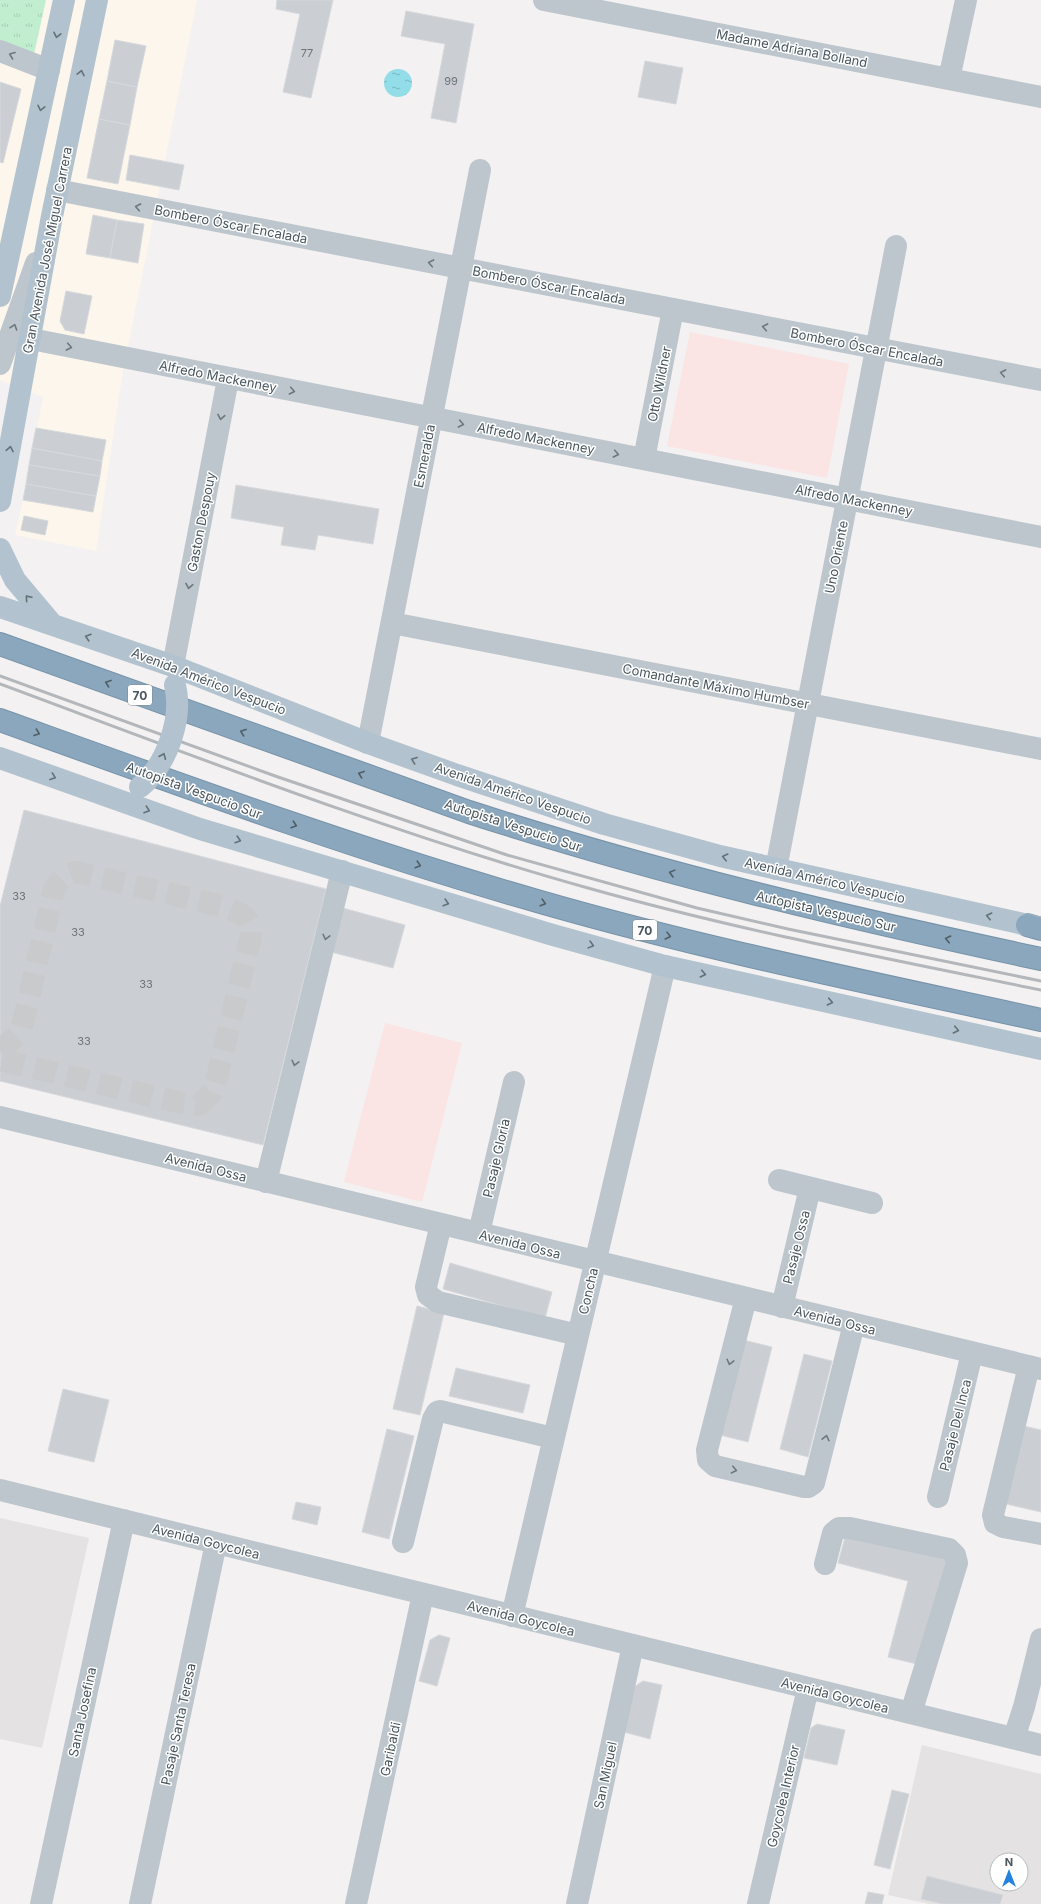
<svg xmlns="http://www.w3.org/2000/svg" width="1041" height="1904" viewBox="0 0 1041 1904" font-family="Inter,sans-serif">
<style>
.commercial{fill:#fcf6ec}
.education{fill:#e4e2e2;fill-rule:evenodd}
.medical{fill:#fae4e4}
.park{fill:url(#park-tufts)}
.water{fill:url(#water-ripples)}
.building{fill:#cbced3;stroke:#d5d8dc}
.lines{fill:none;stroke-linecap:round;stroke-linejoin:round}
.minor-tunnel{stroke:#c8cacc;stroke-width:22;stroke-dasharray:22 11;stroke-linecap:butt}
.highway-casing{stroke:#7692a8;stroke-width:24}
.minor{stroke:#bdc6cd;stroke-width:22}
.major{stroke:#b2c2ce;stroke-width:22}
.highway{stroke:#8ba7bd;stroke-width:22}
.rail{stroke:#b3b7bb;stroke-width:3}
.major-bridge{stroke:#b2c2ce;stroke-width:22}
.oneway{stroke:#637179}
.oneway2{stroke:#6c787f}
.oneway3{stroke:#505e67}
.labels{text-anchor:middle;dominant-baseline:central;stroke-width:3;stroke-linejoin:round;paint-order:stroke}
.number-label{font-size:11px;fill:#6a747a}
.shield{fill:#fff;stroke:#80898e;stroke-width:1}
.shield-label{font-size:12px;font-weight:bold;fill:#49565d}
.street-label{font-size:13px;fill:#49565d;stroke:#fff}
</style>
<defs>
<pattern id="park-tufts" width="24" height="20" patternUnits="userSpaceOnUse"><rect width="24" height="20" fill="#c2eed0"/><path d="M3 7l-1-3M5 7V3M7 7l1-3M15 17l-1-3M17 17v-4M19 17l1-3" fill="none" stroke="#a8ceb5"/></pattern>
<pattern id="water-ripples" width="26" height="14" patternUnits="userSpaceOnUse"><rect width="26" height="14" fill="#92dde8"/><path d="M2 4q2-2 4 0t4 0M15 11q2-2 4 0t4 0" fill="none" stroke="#79b6bf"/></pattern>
</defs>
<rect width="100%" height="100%" fill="#f3f1f1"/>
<path class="commercial" d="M46 0H197L122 377 96 551 15 535 23 500 43 397 0 380V41L34 54Z"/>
<path class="education" d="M0 1518 89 1538 42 1748 0 1739Z
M922 1745 1041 1774V1904H929L888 1895ZM997 1860H1021V1884H997Z"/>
<path class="medical" d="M690 332 849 364 827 478 667 446Z
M385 1023 462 1043 422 1202 344 1182Z"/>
<path class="park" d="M0 0H46L34 54 0 41Z"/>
<path class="water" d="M384 83a14 14 0 1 1 28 0a14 14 0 1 1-28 0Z"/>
<path class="building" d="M277 0H333L311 98 283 92 300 14 276 9Z
M406 11 474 24 456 123 431 118 445 44 401 36Z
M115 40 146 46 137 87 107 81Z
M645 61 683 68 676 104 638 97Z
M107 81 137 87 130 125 99 119Z
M0 82 21 89 3 163 0 162Z
M99 119 130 125 118 184 87 178Z
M130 155 184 165 179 190 126 180Z
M93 215 117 220 110 258 86 254Z
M117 220 144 224 138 263 110 258Z
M66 291 92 296 84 334 65 330 60 321Z
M36 428 106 440 102 461 32 448Z
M32 448 102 461 100 476 29 465Z
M29 465 100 476 96 496 26 484Z
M26 484 96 496 93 512 23 500Z
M236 485 379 509 373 544 318 535 315 550 281 545 284 527 231 518Z
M24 516 48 521 45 535 21 530Z
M24 810 326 889 263 1145 0 1081V906Z
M339 907 405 925 393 968 327 951Z
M450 1263 552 1292 545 1318 443 1289Z
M417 1306 444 1313 420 1415 393 1409Z
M743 1340 772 1347 748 1442 720 1435Z
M804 1354 832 1361 808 1457 780 1449Z
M456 1368 530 1385 523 1413 449 1396Z
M63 1389 109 1400 94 1462 48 1451Z
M1024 1426 1041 1430V1512L1006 1504Z
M387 1429 414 1436 389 1539 362 1532Z
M296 1502 321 1507 317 1525 292 1519Z
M847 1530 949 1556 921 1665 888 1657 908 1581 838 1563Z
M439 1635 450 1638 437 1686 419 1681 430 1640Z
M643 1681 662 1685 650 1739 624 1732 634 1687Z
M817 1724 845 1730 837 1765 804 1758 811 1728Z
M892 1790 909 1794 890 1869 874 1865Z
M927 1876 1003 1895 1000 1904H943L921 1899Z
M868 1892 884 1895 882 1904H865Z"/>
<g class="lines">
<path class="minor-tunnel" d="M0 1051 21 1031 54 889C60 878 65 875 76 872L222 906C242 914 254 916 250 940L218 1074 212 1093 199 1105 182 1103 0 1060"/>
<defs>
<path id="highway" d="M0 644 469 812C657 873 848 918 1041 959
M0 720C178 784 355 849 537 901 703 949 872 983 1041 1020
M1027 925 1041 929"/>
</defs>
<use href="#highway" class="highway-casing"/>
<path class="minor" d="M544 0 1041 97
M0 51 49 70
M949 79 966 0
M57 190 1041 380
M31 339 1041 537
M0 364 36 263
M644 459 673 309
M392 623 1041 749
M173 666 228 379
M368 743 480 170
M776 869 896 246
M0 1117 1041 1369
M779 1180 872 1203
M266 1182 342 871
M441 1224 426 1287 428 1295 438 1302 578 1335
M479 1233 514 1082
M746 1298 707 1450 708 1460 715 1466 804 1487H808L814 1483 854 1324
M782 1307 810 1188
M1029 1366 993 1515 995 1523 1003 1527 1041 1534
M0 1490 1041 1745
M938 1497 972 1353
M403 1542 433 1419 437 1412 440 1411 553 1438
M825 1564 833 1533 839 1528H850L949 1549 955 1555 957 1563 911 1713
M512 1616 665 966
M1014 1738 1024 1707 1041 1639
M41 1904 124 1520
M140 1904 216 1543
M356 1904 423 1594
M577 1904 633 1645
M758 1904 808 1688"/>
<path class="major" d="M0 296 64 0
M0 501 52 216 97 0
M0 549 15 580 52 624
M0 607 173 666 368 743 457 775 604 824 720 856 1041 928
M0 758 200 829 553 935 665 966 1041 1049"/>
<use href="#highway" class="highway"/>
<path class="rail" d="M0 676 278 777 507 855 697 908 788 929 1041 981
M0 684C194 756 388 832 588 888 737 930 889 959 1041 990"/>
<path class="major-bridge" d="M140 787C167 765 183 718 175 685"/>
</g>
<defs><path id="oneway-chevron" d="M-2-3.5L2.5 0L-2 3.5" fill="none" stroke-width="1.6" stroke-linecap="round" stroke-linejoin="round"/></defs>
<g class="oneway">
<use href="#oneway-chevron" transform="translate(57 35) rotate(102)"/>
<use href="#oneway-chevron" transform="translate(81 73) rotate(-78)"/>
<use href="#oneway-chevron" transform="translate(41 108) rotate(102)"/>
<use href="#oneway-chevron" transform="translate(10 449) rotate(-79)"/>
<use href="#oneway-chevron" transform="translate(28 598) rotate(-131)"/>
<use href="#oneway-chevron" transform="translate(88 637) rotate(-162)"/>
<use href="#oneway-chevron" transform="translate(163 756) rotate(-67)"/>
<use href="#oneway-chevron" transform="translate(414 760) rotate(-160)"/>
<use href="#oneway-chevron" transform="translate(53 777) rotate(20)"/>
<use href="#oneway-chevron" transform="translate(147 810) rotate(19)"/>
<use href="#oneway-chevron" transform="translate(238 840) rotate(17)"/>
<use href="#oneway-chevron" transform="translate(725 857) rotate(-167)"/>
<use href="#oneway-chevron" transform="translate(446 903) rotate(17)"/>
<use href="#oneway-chevron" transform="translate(989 916) rotate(-167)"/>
<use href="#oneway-chevron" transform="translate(591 945) rotate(15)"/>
<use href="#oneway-chevron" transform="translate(703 974) rotate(12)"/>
<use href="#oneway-chevron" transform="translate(830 1002) rotate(12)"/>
<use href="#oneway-chevron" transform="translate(956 1030) rotate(12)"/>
</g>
<g class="oneway2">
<use href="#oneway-chevron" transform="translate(12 55) rotate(-159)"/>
<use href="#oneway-chevron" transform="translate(138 207) rotate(-169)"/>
<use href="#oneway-chevron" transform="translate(431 263) rotate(-169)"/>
<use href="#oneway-chevron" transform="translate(14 327) rotate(-71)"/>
<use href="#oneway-chevron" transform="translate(765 327) rotate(-169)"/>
<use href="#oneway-chevron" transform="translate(69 347) rotate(11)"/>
<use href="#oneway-chevron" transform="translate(1003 373) rotate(-169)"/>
<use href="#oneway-chevron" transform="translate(292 391) rotate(11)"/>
<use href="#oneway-chevron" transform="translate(221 417) rotate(101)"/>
<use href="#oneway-chevron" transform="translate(461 424) rotate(11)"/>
<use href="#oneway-chevron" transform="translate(616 454) rotate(11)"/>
<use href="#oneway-chevron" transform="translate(189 586) rotate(101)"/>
<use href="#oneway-chevron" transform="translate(326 937) rotate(104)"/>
<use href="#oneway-chevron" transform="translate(295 1063) rotate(104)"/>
<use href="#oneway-chevron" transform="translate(730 1362) rotate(104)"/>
<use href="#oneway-chevron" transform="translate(826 1438) rotate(-77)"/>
<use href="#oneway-chevron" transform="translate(734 1470) rotate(13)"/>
</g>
<g class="oneway3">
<use href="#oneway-chevron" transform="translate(108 683) rotate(-160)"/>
<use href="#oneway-chevron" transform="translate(243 732) rotate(-160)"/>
<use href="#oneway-chevron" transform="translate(37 733) rotate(20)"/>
<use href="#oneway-chevron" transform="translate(361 774) rotate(-160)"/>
<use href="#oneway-chevron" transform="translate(294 825) rotate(18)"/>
<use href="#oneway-chevron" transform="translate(418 865) rotate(17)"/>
<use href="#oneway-chevron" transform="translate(672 873) rotate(-165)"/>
<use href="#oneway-chevron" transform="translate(543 903) rotate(16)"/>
<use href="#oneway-chevron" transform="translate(668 936) rotate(14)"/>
<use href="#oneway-chevron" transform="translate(948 939) rotate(-168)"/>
</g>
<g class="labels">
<g class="number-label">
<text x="307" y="53">77</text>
<text x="451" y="81">99</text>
<text x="19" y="896">33</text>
<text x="78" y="932">33</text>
<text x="146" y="984">33</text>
<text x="84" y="1041">33</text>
</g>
<g class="shield">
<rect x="128" y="685" width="24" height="20" rx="3"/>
<rect x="633" y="920" width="24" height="20" rx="3"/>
</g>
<g class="shield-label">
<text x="140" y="695">70</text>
<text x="645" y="930">70</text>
</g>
<g class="street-label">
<text transform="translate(792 48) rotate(11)">Madame Adriana Bolland</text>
<text transform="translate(231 224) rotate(11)">Bombero Óscar Encalada</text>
<text transform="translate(47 250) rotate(-79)">Gran Avenida José Miguel Carrera</text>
<text transform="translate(549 285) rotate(11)">Bombero Óscar Encalada</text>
<text transform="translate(867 347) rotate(11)">Bombero Óscar Encalada</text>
<text transform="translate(218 376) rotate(11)">Alfredo Mackenney</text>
<text transform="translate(659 384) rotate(-79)">Otto Wildner</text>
<text transform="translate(536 438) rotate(11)">Alfredo Mackenney</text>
<text transform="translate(424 456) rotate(-79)">Esmeralda</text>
<text transform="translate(854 500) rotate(11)">Alfredo Mackenney</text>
<text transform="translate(201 522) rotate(-79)">Gaston Despouy</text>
<text transform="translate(836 557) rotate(-79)">Uno Oriente</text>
<text transform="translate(209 681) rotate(21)">Avenida Américo Vespucio</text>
<text transform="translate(716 686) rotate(11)">Comandante Máximo Humbser</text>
<text transform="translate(194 790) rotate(20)">Autopista Vespucio Sur</text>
<text transform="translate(513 793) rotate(19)">Avenida Américo Vespucio</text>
<text transform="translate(513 825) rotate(18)">Autopista Vespucio Sur</text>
<text transform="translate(825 880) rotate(13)">Avenida Américo Vespucio</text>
<text transform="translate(826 911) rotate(13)">Autopista Vespucio Sur</text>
<text transform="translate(496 1158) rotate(-77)">Pasaje Gloria</text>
<text transform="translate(206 1167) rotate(14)">Avenida Ossa</text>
<text transform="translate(520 1244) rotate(14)">Avenida Ossa</text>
<text transform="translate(796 1247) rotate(-76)">Pasaje Ossa</text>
<text transform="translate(588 1291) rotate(-77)">Concha</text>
<text transform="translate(835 1320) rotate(14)">Avenida Ossa</text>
<text transform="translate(955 1425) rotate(-76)">Pasaje Del Inca</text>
<text transform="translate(206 1541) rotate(14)">Avenida Goycolea</text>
<text transform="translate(521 1618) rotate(14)">Avenida Goycolea</text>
<text transform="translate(835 1695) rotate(14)">Avenida Goycolea</text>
<text transform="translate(82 1712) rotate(-78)">Santa Josefina</text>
<text transform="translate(178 1724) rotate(-78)">Pasaje Santa Teresa</text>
<text transform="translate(390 1749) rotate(-78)">Garibaldi</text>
<text transform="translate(605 1775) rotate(-78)">San Miguel</text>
<text transform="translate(783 1796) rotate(-77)">Goycolea Interior</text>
</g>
</g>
<g transform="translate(1009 1872)"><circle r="19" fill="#ffffff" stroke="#b6bbbe"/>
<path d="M0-3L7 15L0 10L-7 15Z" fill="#2282dc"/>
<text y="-6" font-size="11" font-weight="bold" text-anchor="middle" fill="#49565d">N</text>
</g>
</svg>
